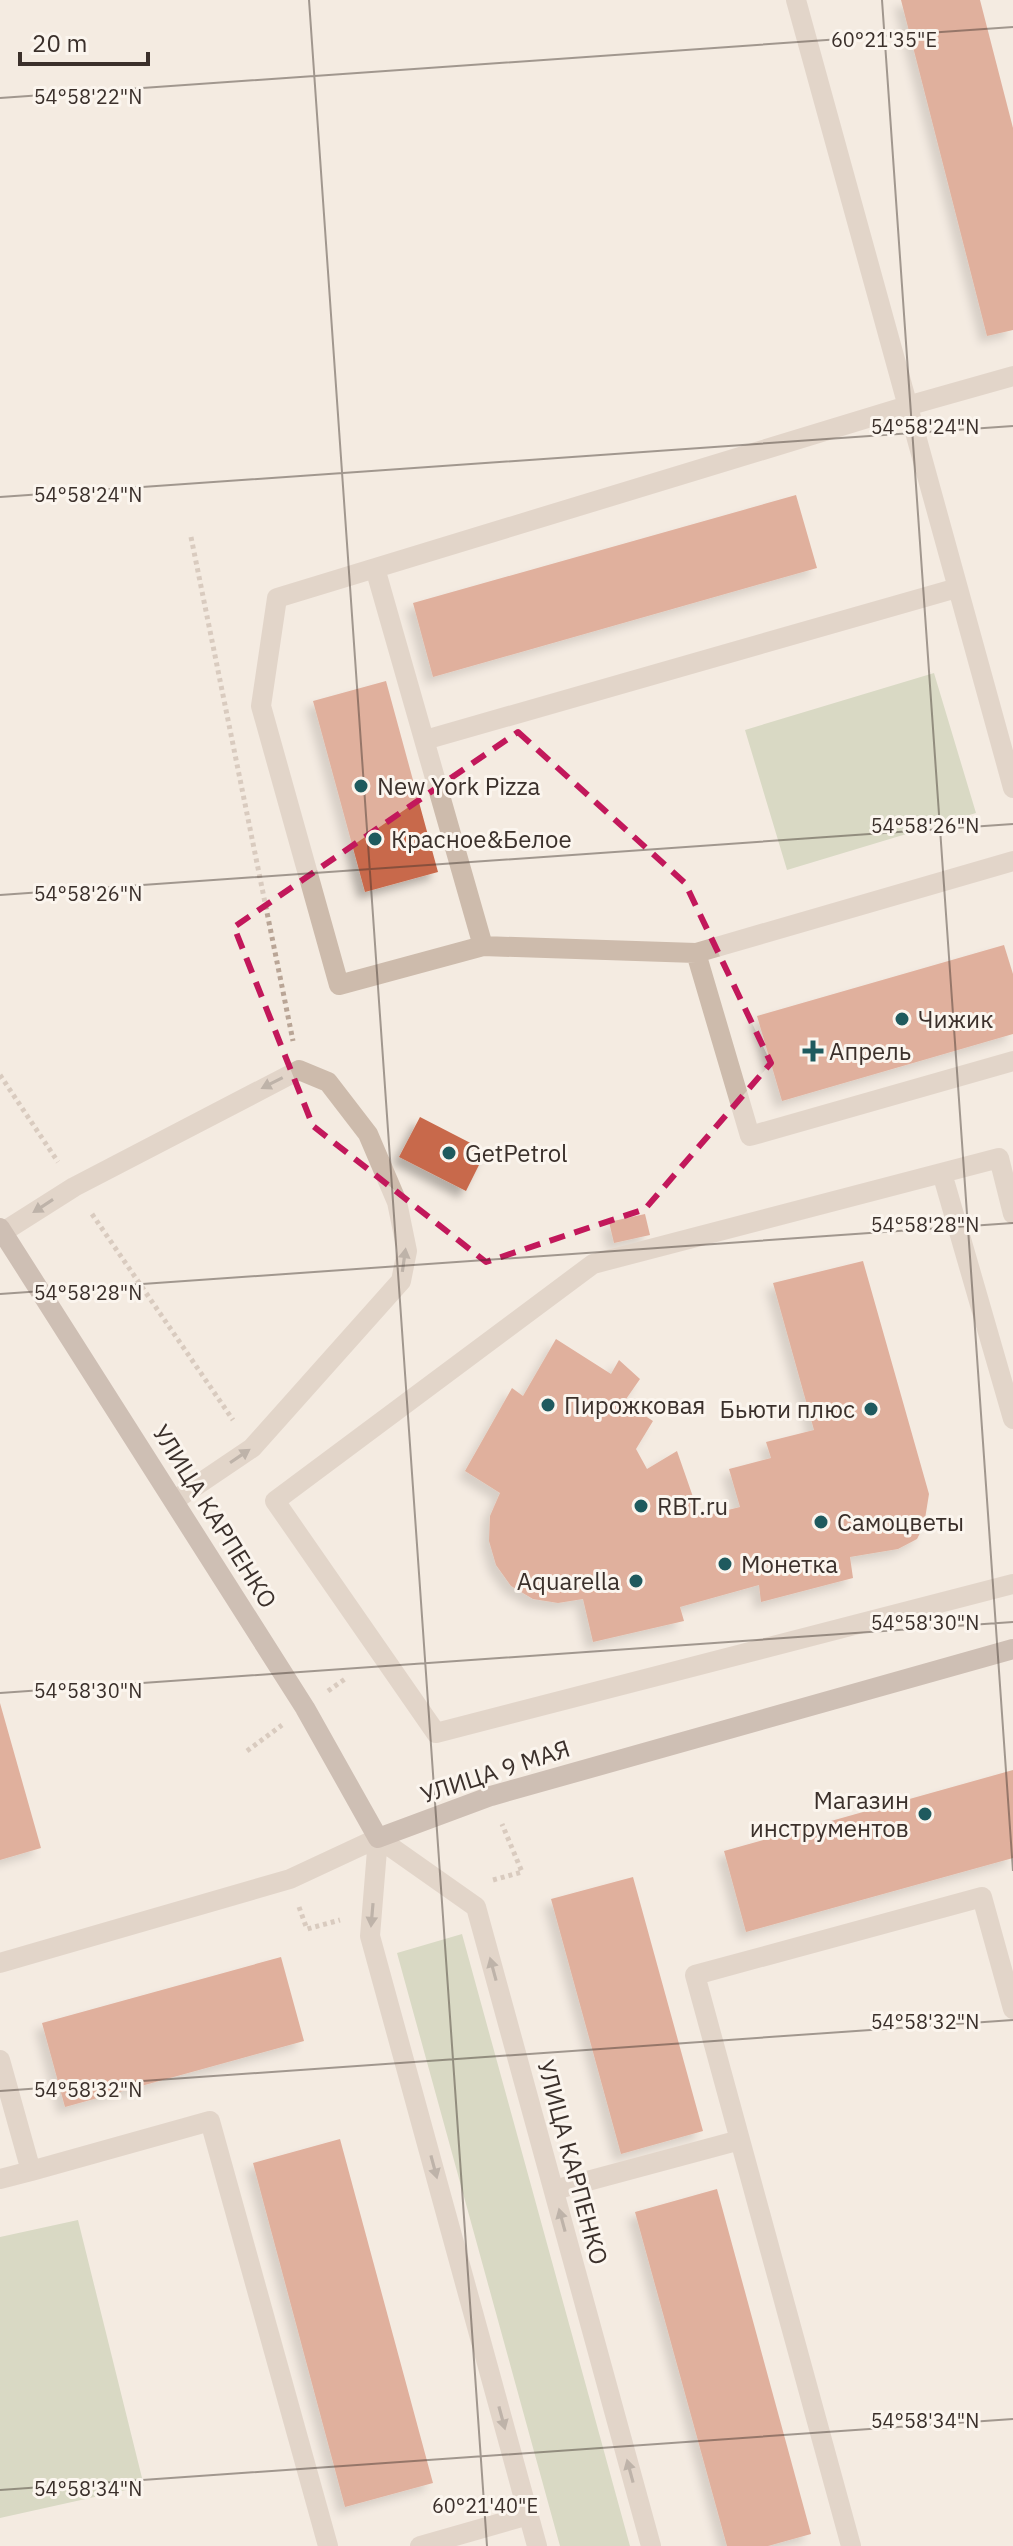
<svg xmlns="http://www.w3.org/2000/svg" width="1013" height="2546" viewBox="0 0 1013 2546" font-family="'IBM Plex Sans',sans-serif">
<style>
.green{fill:#b8c4a0}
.building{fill:#c8694b;filter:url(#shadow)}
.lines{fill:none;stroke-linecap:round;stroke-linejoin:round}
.path{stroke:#b9a596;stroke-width:5;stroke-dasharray:4 4;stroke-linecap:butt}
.service{stroke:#cdbbac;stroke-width:20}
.minor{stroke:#cdbbac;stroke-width:20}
.secondary{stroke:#a18a7d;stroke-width:20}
.oneway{fill:#7d6f65}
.marked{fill:none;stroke:#c2185b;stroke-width:6;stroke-dasharray:16 10;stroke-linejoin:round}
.ticks{fill:none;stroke:#3b302b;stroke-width:2;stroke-opacity:0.45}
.poi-dot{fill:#1f5a5e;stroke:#fbf5ee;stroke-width:3}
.labels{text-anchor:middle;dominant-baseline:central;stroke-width:6;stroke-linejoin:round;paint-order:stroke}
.poi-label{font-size:24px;fill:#3b302b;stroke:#fbf5ee;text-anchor:start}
.street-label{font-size:24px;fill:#3b302b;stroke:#fbf5ee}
.ticks-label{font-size:20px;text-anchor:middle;fill:#3b302b;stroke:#fbf5ee;stroke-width:6;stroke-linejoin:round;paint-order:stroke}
</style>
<defs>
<filter id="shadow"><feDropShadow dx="-7" dy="7" stdDeviation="4" flood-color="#0004"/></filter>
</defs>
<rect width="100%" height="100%" fill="#f4ebe1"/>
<path class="green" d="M934 673 976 813 787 870 745 730Z
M462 1934 630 2546H560L397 1953Z
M78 2220 144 2486 0 2518V2237Z"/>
<path class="building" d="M901 0H980L1013 128V330L987 336Z
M796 495 817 568 433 677 413 603Z
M386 681 438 872 365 892 313 701Z
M1004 945 1013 974V1034L782 1101 757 1016Z
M420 1117 486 1151 466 1191 399 1157Z
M645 1214 650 1235 614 1243 609 1222Z
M863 1261 929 1494 924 1525 917 1539 898 1549 850 1557 853 1578 761 1602 759 1585 680 1607 684 1621 593 1642 583 1599 558 1603 533 1599 511 1586 496 1565 489 1541 490 1516 500 1493 465 1471 512 1388 523 1396 556 1339 611 1374 619 1360 640 1379 624 1402 653 1421 636 1449 647 1469 677 1451 700 1517 740 1507 729 1469 771 1458 766 1442 814 1430 773 1283Z
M0 1703 41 1848 0 1860Z
M1013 1770V1858L746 1932 724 1851Z
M633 1877 703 2131 621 2154 551 1899Z
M281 1957 304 2041 65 2107 42 2023Z
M340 2139 433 2483 345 2507 253 2163Z
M717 2189 811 2534 768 2546H727L635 2212Z"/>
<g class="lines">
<path class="path" d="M191 537 293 1041
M0 1075 58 1162
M92 1214 233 1420
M328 1691 345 1679
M247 1751 282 1725
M493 1880 522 1872 502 1824
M299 1907 307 1929 340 1920"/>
<path class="service" d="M796 0 1013 788
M375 568 483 946 696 953
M425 740 957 588
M1013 861 696 953 750 1136 1013 1061
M483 946 339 985 261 706 277 598 907 406 1013 376
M942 1173 1013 1419
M1013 1214 999 1158 593 1264 275 1501 436 1733 1013 1584
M3 1232 74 1187 299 1070 328 1082 368 1134 397 1202 407 1251 401 1281 252 1448 175 1500
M0 2060 31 2171 210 2121 328 2546
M740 2140 851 2546
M0 2179 31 2171
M554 2190 740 2140 695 1975 982 1897 1013 2009
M420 2546 529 2515"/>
<path class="minor" d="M378 1838 476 1907 651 2546
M378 1838 370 1936 537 2546
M0 1963 290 1879 378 1838"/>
<path class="secondary" d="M0 1228 305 1708 378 1838 491 1796 1013 1649"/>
</g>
<defs><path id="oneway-solid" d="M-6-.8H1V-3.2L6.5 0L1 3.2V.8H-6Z" transform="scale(2)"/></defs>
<g class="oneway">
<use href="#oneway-solid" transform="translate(272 1083) rotate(153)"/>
<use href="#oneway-solid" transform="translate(43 1206) rotate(147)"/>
<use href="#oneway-solid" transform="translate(404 1260) rotate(-82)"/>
<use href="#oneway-solid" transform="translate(240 1456) rotate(-34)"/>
<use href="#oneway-solid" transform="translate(372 1915) rotate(95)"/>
<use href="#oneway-solid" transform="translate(493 1969) rotate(-105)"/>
<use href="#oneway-solid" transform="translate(434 2167) rotate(75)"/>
<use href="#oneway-solid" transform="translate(562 2220) rotate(-105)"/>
<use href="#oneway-solid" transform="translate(502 2418) rotate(75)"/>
<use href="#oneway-solid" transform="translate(630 2471) rotate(-105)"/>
</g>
<path d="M0 0H1013V2546H0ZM518 732 685 883 771 1063 645 1209 486 1262 313 1126 234 927Z" fill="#f4ebe1" fill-opacity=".55" fill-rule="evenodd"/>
<path class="marked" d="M518 732 685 883 771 1063 645 1209 486 1262 313 1126 234 927Z"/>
<path class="ticks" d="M309 0 487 2546M882 0 1013 1871M0 98 1013 27M0 497 1013 426M0 895 1013 824M0 1294 1013 1223M0 1693 1013 1622M0 2091 1013 2020M0 2490 1013 2419"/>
<g class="poi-dot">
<circle cx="361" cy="786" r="8"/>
<circle cx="375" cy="839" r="8"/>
<circle cx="902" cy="1019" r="8"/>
<path d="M809 1039h8v8h8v8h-8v8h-8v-8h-8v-8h8z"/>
<circle cx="449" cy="1153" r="8"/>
<circle cx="548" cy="1405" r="8"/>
<circle cx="871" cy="1409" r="8"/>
<circle cx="641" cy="1506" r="8"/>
<circle cx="821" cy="1522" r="8"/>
<circle cx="725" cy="1564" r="8"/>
<circle cx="636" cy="1581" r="8"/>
<circle cx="925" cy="1814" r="8"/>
</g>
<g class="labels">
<g class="poi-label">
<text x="377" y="786">New York Pizza</text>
<text x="391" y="839">Красное&amp;Белое</text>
<text x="918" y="1019">Чижик</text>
<text x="829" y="1051">Апрель</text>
<text x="465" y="1153">GetPetrol</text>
<text x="564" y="1405">Пирожковая</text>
<text x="855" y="1409" text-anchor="end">Бьюти плюс</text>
<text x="657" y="1506">RBT.ru</text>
<text x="837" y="1522">Самоцветы</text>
<text x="741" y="1564">Монетка</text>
<text x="620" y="1581" text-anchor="end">Aquarella</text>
<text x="909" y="1800" text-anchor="end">Магазин<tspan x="909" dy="28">инструментов</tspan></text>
</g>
<g class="street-label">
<text transform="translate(215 1516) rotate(58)">УЛИЦА КАРПЕНКО</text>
<text transform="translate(495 1771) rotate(-18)">УЛИЦА 9 МАЯ</text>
<text transform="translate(573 2162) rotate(75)">УЛИЦА КАРПЕНКО</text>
</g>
</g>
<g class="ticks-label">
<text x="884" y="47">60°21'35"E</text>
<text x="88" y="104">54°58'22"N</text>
<text x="925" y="434">54°58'24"N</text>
<text x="88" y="502">54°58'24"N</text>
<text x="925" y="833">54°58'26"N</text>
<text x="88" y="901">54°58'26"N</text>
<text x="925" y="1232">54°58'28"N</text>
<text x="88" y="1300">54°58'28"N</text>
<text x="925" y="1630">54°58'30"N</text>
<text x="88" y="1698">54°58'30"N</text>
<text x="925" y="2029">54°58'32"N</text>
<text x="88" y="2097">54°58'32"N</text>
<text x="925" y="2428">54°58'34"N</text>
<text x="88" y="2496">54°58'34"N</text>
<text x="485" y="2513">60°21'40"E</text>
</g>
<path d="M20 52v12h128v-12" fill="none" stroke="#3b302b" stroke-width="4"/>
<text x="32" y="52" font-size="24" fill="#3b302b" stroke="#fbf5ee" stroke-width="6" paint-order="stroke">20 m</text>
</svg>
